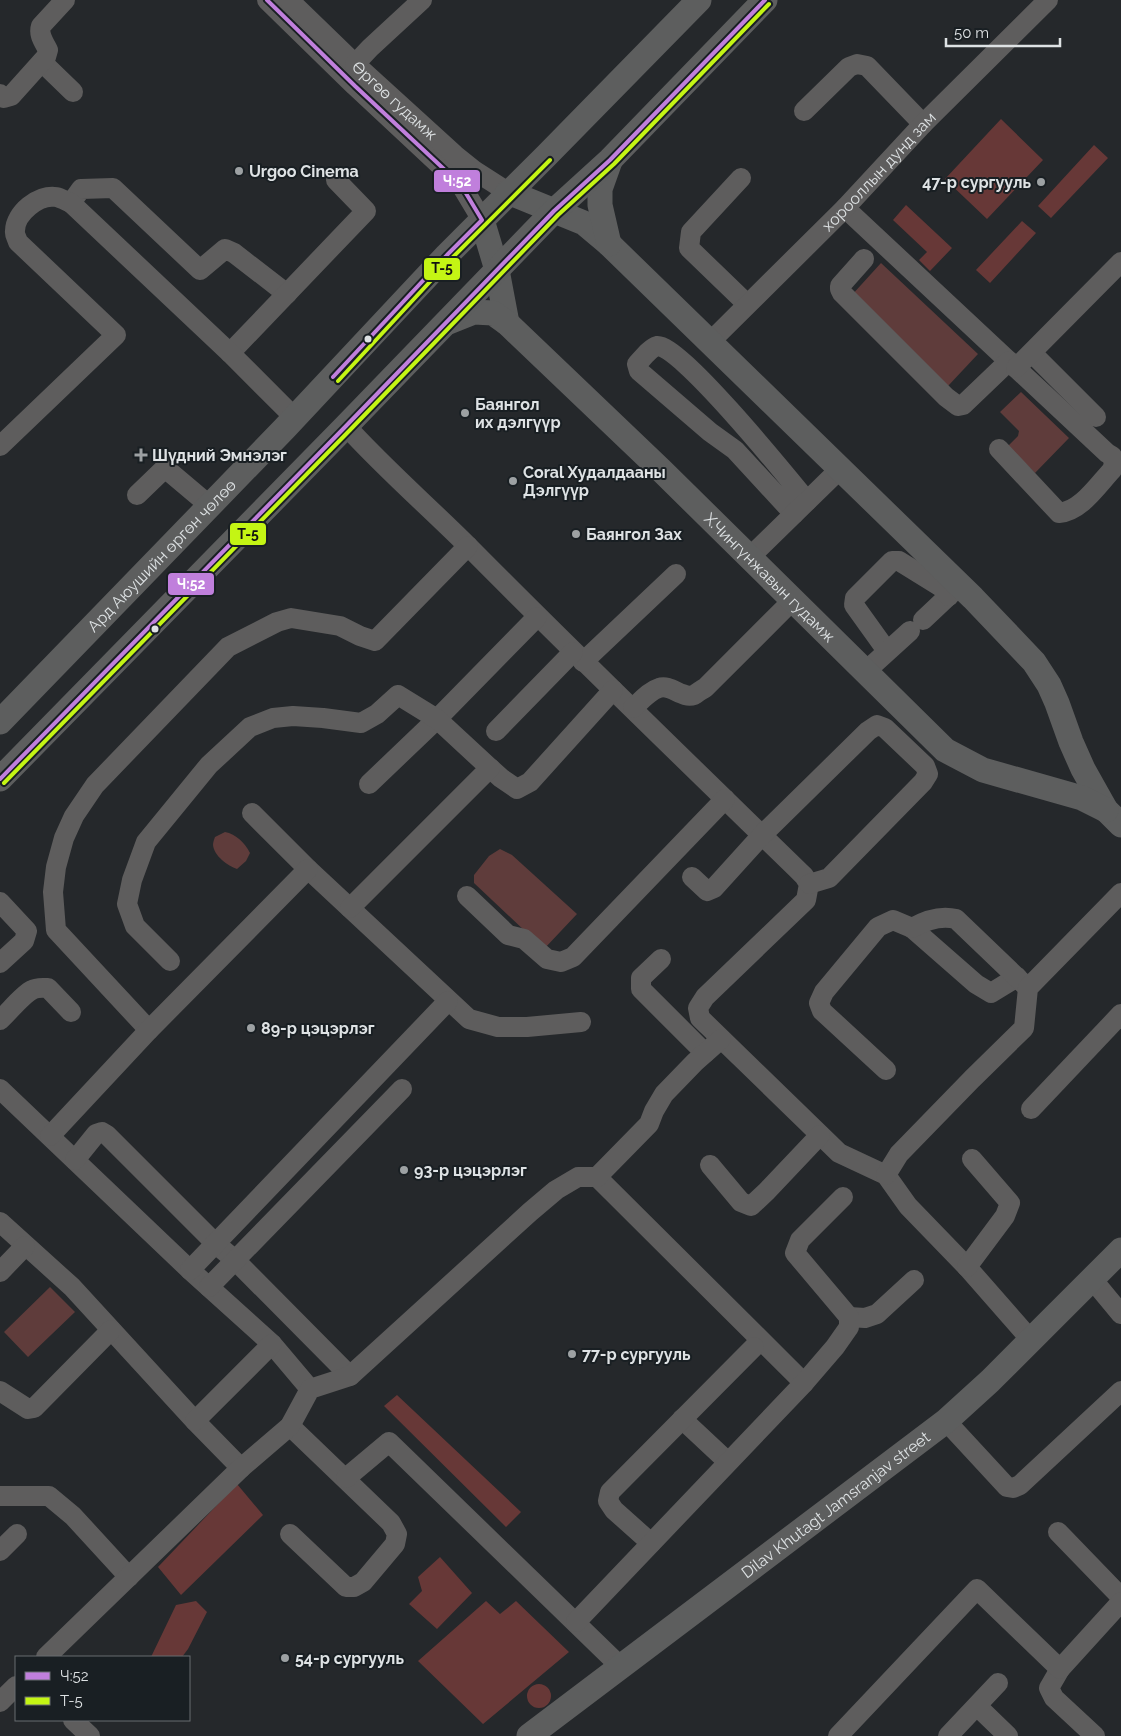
<svg xmlns="http://www.w3.org/2000/svg" width="1121" height="1736" viewBox="0 0 1121 1736" font-family="Raleway,sans-serif">
<style>
.green{fill:#5f3c3b}
.forest{fill:#673837}
.lines{fill:none;stroke-linecap:round;stroke-linejoin:round}
.minor{stroke:#5e5d5d;stroke-width:20}
.major{stroke:#5d5e5e;stroke-width:25}
.bus-1-casing{stroke:#191f23;stroke-width:8}
.bus-2-casing{stroke:#191f23;stroke-width:8}
.bus-1{stroke:#c07fdc;stroke-width:4}
.bus-2{stroke:#c4f514;stroke-width:4}
.poi-dot{fill:#9da1a3;stroke:#191f23;stroke-width:2}
.bus-dot{fill:#dee2e4;stroke:#191f23;stroke-width:2}
.labels{text-anchor:middle;dominant-baseline:central;stroke-width:4;stroke-linejoin:round;paint-order:stroke}
.street-label{font-size:16px;fill:#dee2e4;stroke:#191f23}
.poi-label{font-size:16px;font-weight:bold;fill:#dee2e4;stroke:#191f23;text-anchor:start}
.line-badge{stroke:#191f23;stroke-width:2}
.badge-label{font-size:14px;text-anchor:middle;font-weight:bold;fill:#fff}
.pale-badge-label{font-size:14px;text-anchor:middle;font-weight:bold;fill:#111}
</style>
<rect width="100%" height="100%" fill="#25282b"/>
<path class="green" d="M881 263 978 354 948 386 851 296Z
M1021 392 1069 438 1035 473 1008 446 1018 436 1019 431 1000 412Z
M225 832C236 834 245 843 250 853L246 861 237 869C228 866 214 856 213 845 213 842 214 840 215 837Z
M500 849 512 855 577 914 544 949 474 883V875L489 856Z
M50 1287 75 1312 28 1357 4 1332Z"/>
<path class="forest" d="M1001 119 1043 160 987 219 945 179Z
M1094 145 1108 158 1051 218 1038 206Z
M906 205 952 248 930 271 919 260 927 252 893 220Z
M1022 221 1036 233 990 283 976 270Z
M397 1395 521 1512 506 1527 384 1406Z
M237 1484 263 1515 181 1595 158 1567Z
M440 1557 472 1593 437 1629 409 1604 422 1591 418 1577Z
M196 1601 207 1612 188 1649 182 1657H151L176 1605Z
M486 1601 500 1614 516 1601 569 1652 483 1724 418 1661Z
M527 1696a12 12 0 1 1 24 0a12 12 0 1 1-24 0Z"/>
<g class="lines">
<g class="minor">
<path d="M267 0 355 86 461 185 482 220"/>
<path id="s1" d="M289 0 355 64 455 155 475 171 508 192"/>
<path d="M42 62 73 92"/>
<path d="M355 64 370 48 422 0"/>
<path d="M0 94 4 98 11 96 46 57 48 50C44 42 38 35 41 26L65 0"/>
<path d="M804 111 849 67 857 64 867 66 923 124"/>
<path d="M741 178 691 232 689 248 747 304"/>
<path d="M71 203 81 189 113 188 200 270 225 249 234 253 287 294"/>
<path d="M845 208 1107 453 1112 456 1114 464 1112 470C1097 486 1081 511 1059 513L999 449"/>
<path d="M864 259 840 286V289L842 293 946 397 958 406 963 405 1009 361"/>
<path id="s2" d="M710 342 845 208 923 124 1048 0"/>
<path d="M230 353 366 211 336 180"/>
<path d="M1032 353 1096 417"/>
<path d="M1016 368 1121 262"/>
<path d="M346 426C385 469 429 507 470 548 580 659 692 767 804 876L809 884 806 900 705 997 698 1008 700 1018 839 1153 886 1175 908 1206 967 1267 1031 1340"/>
<path d="M0 446 116 335 18 242C17 238 14 234 15 231 15 213 39 194 56 197 61 198 66 201 71 203L230 353 295 418"/>
<path d="M137 495 165 468 210 506"/>
<path d="M794 514 735 450 710 432 639 371 637 364C642 359 650 348 657 346 679 343 789 479 807 501"/>
<path d="M750 557 840 469"/>
<path d="M923 620 958 587"/>
<path d="M887 651 854 605 855 598 892 561H899L941 587 949 596"/>
<path d="M583 662 676 574"/>
<path d="M866 671 910 631"/>
<path d="M633 708C641 701 649 691 659 688 671 684 682 699 694 695 697 693 701 690 705 688L793 600"/>
<path d="M496 731 573 652"/>
<path d="M490 768 501 778 517 789 530 782 613 690"/>
<path d="M369 784 437 719 537 617"/>
<path d="M252 813 308 869 469 1019 498 1027H527L581 1022"/>
<path d="M692 877 707 891 714 888 762 835 868 731 877 725 885 728 925 766 928 774 923 782 829 878 809 884"/>
<path d="M467 896 508 935 524 939 547 959 561 962 573 957 725 799"/>
<path d="M0 902 27 931 24 941 0 963"/>
<path d="M912 928 976 984 991 993 1017 977"/>
<path d="M661 959 641 978V989L705 1053"/>
<path d="M170 961 135 926 127 904 132 880 146 842 209 765 250 727 273 718 293 716 323 718 361 723 377 714 398 695 437 719 490 768 350 908"/>
<path d="M0 1020C9 1012 22 995 32 990 37 987 43 988 48 988L71 1012"/>
<path d="M149 1030 56 930 53 892 56 867 64 838 74 816 95 785 228 647 277 622 291 618 340 626 360 636 375 641 468 546"/>
<path d="M886 1070 822 1011 819 1003 824 992 878 927 893 920 912 928C926 920 940 915 956 919L1028 988"/>
<path d="M0 1089 190 1270 272 1344 310 1389"/>
<path d="M1031 1109 1121 1014"/>
<path d="M50 1136 149 1030 308 869"/>
<path d="M75 1160 96 1134 102 1132 107 1135 216 1244 235 1260 350 1376"/>
<path d="M710 1165 741 1202 751 1206 767 1191 820 1135"/>
<path d="M886 1175 899 1154 972 1079 1024 1028 1028 988 1121 893"/>
<path d="M597 1177 804 1383"/>
<path d="M0 1222 72 1287 195 1421 241 1468"/>
<path d="M967 1267 1005 1216 1010 1203 972 1159"/>
<path d="M190 1270 448 1001"/>
<path d="M0 1272 25 1246"/>
<path d="M1092 1279 1121 1314"/>
<path d="M209 1287 402 1089"/>
<path d="M849 1317 865 1318 877 1314 914 1280"/>
<path d="M0 1391 28 1409 34 1408 111 1330"/>
<path d="M682 1419 728 1462"/>
<path d="M195 1421 272 1344"/>
<path d="M946 1421 1007 1487 1013 1488 1020 1485 1121 1391"/>
<path d="M290 1426 391 1523 397 1534 395 1544 363 1582 354 1587H346L290 1534"/>
<path d="M346 1478 389 1442 621 1667"/>
<path d="M0 1496H49L73 1516 129 1577"/>
<path d="M1058 1532 1121 1597"/>
<path d="M651 1543 614 1510 608 1501 610 1492 754 1347"/>
<path d="M0 1551 17 1534"/>
<path d="M576 1622 804 1383 835 1347 849 1327V1317L795 1253 800 1240 843 1197"/>
<path d="M46 1657 241 1468 290 1426 310 1389 350 1376 530 1212 556 1190 578 1177H597L649 1124 654 1111 664 1094 695 1062 721 1039"/>
<path d="M1060 1669 1049 1688 1054 1698 1095 1736"/>
<path d="M0 1702 16 1686"/>
<path d="M977 1706 1008 1736"/>
<path d="M73 1720 90 1736"/>
<path d="M838 1736 977 1589 1060 1669 1121 1602"/>
<path d="M948 1736 998 1683"/>
</g>
<g class="major">
<path d="M508 192 584 223 609 244 973 598 1034 662 1049 685 1057 703 1071 742 1083 769 1106 810 1121 825"/>
<path d="M482 220 497 270 507 323"/>
<path d="M609 244 600 205V189L610 161"/>
<path id="s3" d="M449 322 474 312 493 313 507 323 661 470 945 750 983 770 1082 798 1106 810"/>
<path id="s4" d="M0 722 285 428 447 255 546 156 699 0"/>
<path d="M0 779 346 426 554 211 610 160 765 0"/>
<path id="s5" d="M529 1736 946 1421 990 1381 1121 1250"/>
</g>
<defs>
<path id="bus-1" d="M267 0 355 86 461 185 482 220 447 255 333 377
M0 779 346 426 554 211 610 160 765 0"/>
<path id="bus-2" d="M338 381 451 259 550 160
M4 783 350 430 558 215 614 164 769 4"/>
</defs>
<use href="#bus-1" class="bus-1-casing"/>
<use href="#bus-2" class="bus-2-casing"/>
<use href="#bus-1" class="bus-1"/>
<use href="#bus-2" class="bus-2"/>
</g>
<g class="poi-dot">
<circle cx="239" cy="171" r="5"/>
<circle cx="1041" cy="182" r="5"/>
<circle cx="465" cy="413" r="5"/>
<path d="M138.5 447.5h5v5h5v5h-5v5h-5v-5h-5v-5h5z"/>
<circle cx="513" cy="481" r="5"/>
<circle cx="576" cy="534" r="5"/>
<circle cx="251" cy="1028" r="5"/>
<circle cx="404" cy="1170" r="5"/>
<circle cx="572" cy="1354" r="5"/>
<circle cx="285" cy="1658" r="5"/>
</g>
<g class="bus-dot">
<circle cx="368" cy="339" r="4.5"/>
<circle cx="155" cy="629" r="4.5"/>
</g>
<g class="labels">
<g class="street-label">
<text stroke="none"><textPath href="#s1" startOffset="146">Өргөө гудамж</textPath></text>
<text stroke="none"><textPath href="#s2" startOffset="240">хорооллын дунд зам</textPath></text>
<text stroke="none"><textPath href="#s4" startOffset="232">Ард Аюушийн өргөн чөлөө</textPath></text>
<text stroke="none"><textPath href="#s3" startOffset="429">Х.Чингүнжавын гудамж</textPath></text>
<text stroke="none"><textPath href="#s5" startOffset="384">Dilav Khutagt Jamsranjav street</textPath></text>
</g>
<g class="poi-label">
<text x="249" y="171">Urgoo Cinema</text>
<text x="1031" y="182" text-anchor="end">47-р сургууль</text>
<text x="475" y="404">Баянгол<tspan x="475" dy="18">их дэлгүүр</tspan></text>
<text x="152" y="455">Шүдний Эмнэлэг</text>
<text x="523" y="472">Coral Худалдааны<tspan x="523" dy="18">Дэлгүүр</tspan></text>
<text x="586" y="534">Баянгол Зах</text>
<text x="261" y="1028">89-р цэцэрлэг</text>
<text x="414" y="1170">93-р цэцэрлэг</text>
<text x="582" y="1354">77-р сургууль</text>
<text x="295" y="1658">54-р сургууль</text>
</g>
</g>
<g class="line-badge">
<rect x="433" y="169" width="48" height="24" rx="5" fill="#c07fdc"/>
<rect x="423" y="257" width="38" height="24" rx="5" fill="#c4f514"/>
<rect x="229" y="522" width="38" height="24" rx="5" fill="#c4f514"/>
<rect x="167" y="572" width="48" height="24" rx="5" fill="#c07fdc"/>
</g>
<g class="badge-label">
<text x="457" y="186">Ч:52</text>
<text x="191" y="589">Ч:52</text>
</g>
<g class="pale-badge-label">
<text x="442" y="273">Т-5</text>
<text x="248" y="539">Т-5</text>
</g>
<rect x="15" y="1656" width="175" height="65" fill="#191f23" stroke="#686d70"/>
<rect x="25" y="1672" width="25" height="8" fill="#c07fdc" stroke="#686d70"/>
<text x="60" y="1681" font-size="15" fill="#dee2e4">Ч:52</text>
<rect x="25" y="1697" width="25" height="8" fill="#c4f514" stroke="#686d70"/>
<text x="60" y="1706" font-size="15" fill="#dee2e4">Т-5</text>
<path d="M946 38v8h114v-8" fill="none" stroke="#dee2e4" stroke-width="2.5"/>
<text x="954" y="38" font-size="15" fill="#dee2e4" stroke="#191f23" stroke-width="4" paint-order="stroke">50 m</text>
</svg>
